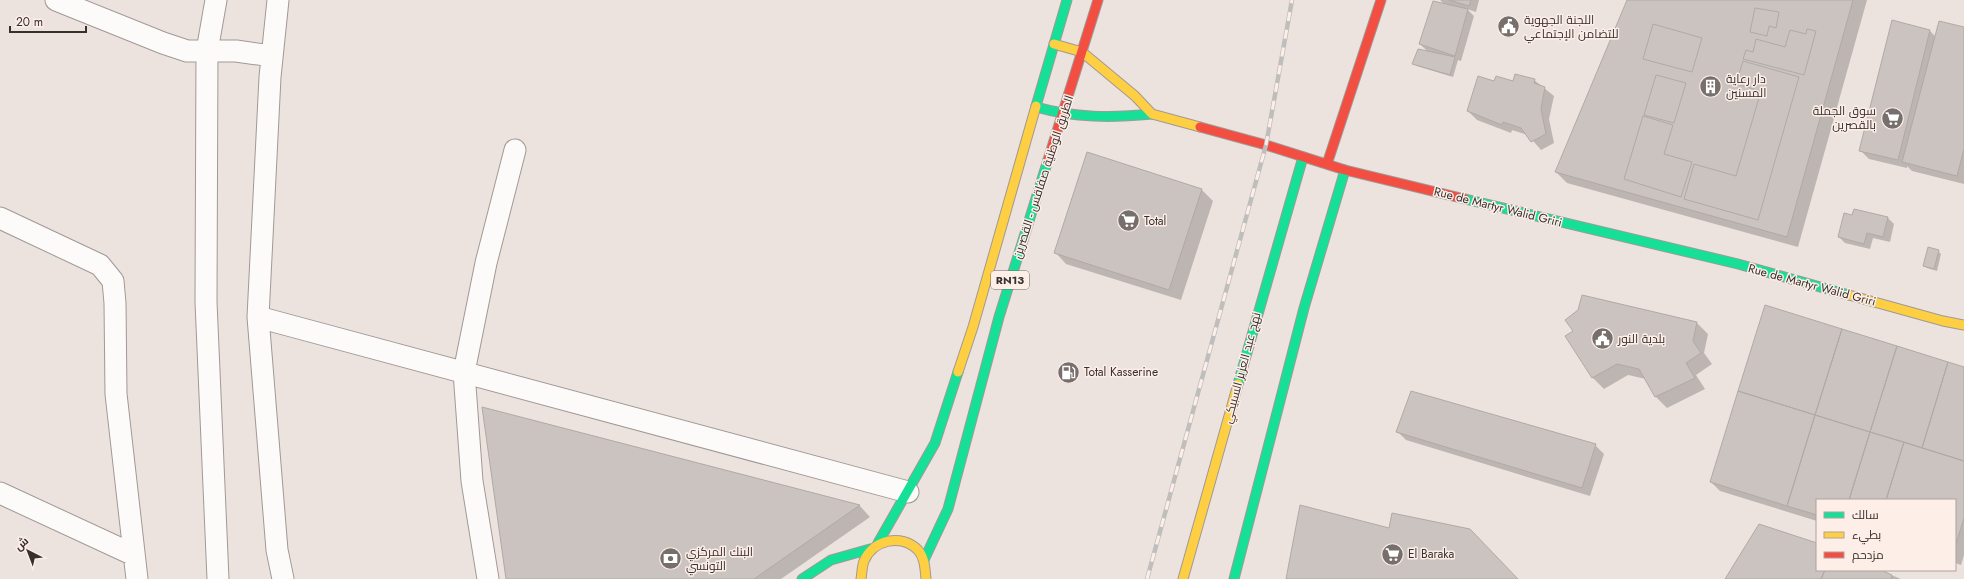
<svg xmlns="http://www.w3.org/2000/svg" width="1964" height="579" viewBox="0 0 1964 579" font-family="Jost,Cairo,sans-serif">
<style>
.shadow{fill:#0003}
.building{fill:#cbc3c0;stroke:#b0a9a6}
.lines{fill:none;stroke-linecap:round;stroke-linejoin:round}
.street-casing{stroke:#a09996;stroke-width:23}
.fast-casing{stroke:#a09996;stroke-width:11}
.slow-casing{stroke:#a09996;stroke-width:11}
.jam-casing{stroke:#a09996;stroke-width:11}
.street{stroke:#fcfbfa;stroke-width:21}
.fast{stroke:#16e098;stroke-width:9}
.slow{stroke:#ffcf43;stroke-width:9}
.jam{stroke:#f24e42;stroke-width:9}
.rail-casing{stroke:#c0bebd;stroke-width:4.5}
.rail{stroke:#fdeee8;stroke-width:3;stroke-dasharray:9;stroke-linecap:butt}
.labels{text-anchor:middle;dominant-baseline:central;stroke-width:3;stroke-linejoin:round;paint-order:stroke}
.shield{fill:#fdeee8;stroke:#726965;stroke-width:1}
.shield-label{font-size:11px;font-weight:bold;fill:#37302d}
.poi-label{font-size:12px;fill:#37302d;stroke:#fdeee8;text-anchor:start}
.street-label{font-size:12px;fill:#37302d;stroke:#fdeee8}
</style>
<rect width="100%" height="100%" fill="#ece3df"/>
<path class="shadow" d="M1440 0H1479L1476 12 1467 9 1474 16 1461 61 1458 60 1453 77 1417 66 1414 63 1428 52 1420 44 1444 4Z
M1628 0H1867L1798 247 1567 183 1556 172Z
M1964 28V184L1912 171 1907 166V168L1869 159 1860 150 1930 31 1936 37Z
M1534 80 1554 96 1549 119 1554 143 1541 150 1528 135 1512 130 1511 133 1477 120 1468 111 1495 82 1514 83Z
M1202 190 1213 201 1181 300 1066 264 1055 252Z
M1853 216 1888 218 1894 224 1890 242 1873 238 1870 249 1845 243 1839 237Z
M1938 251 1941 254 1937 271 1927 268 1924 265Z
M1583 296 1697 323 1708 334 1704 353 1712 364 1696 375 1705 389 1667 408 1656 397 1646 379 1628 375 1604 389 1593 378 1567 336 1574 331Z
M1964 367V555L1961 565 1955 563V500H1817V521L1720 491 1711 482Z
M483 408 860 506 870 517 781 579H507Z
M1397 431 1595 445 1604 454 1590 496 1406 440Z
M1817 544V570H1879L1901 579H1726Z"/>
<path class="building" d="M1449 0H1471L1469 6Z
M1627 0H1853L1787 237 1555 172Z
M1433 1 1468 9 1455 56 1419 44Z
M1755 8 1779 12 1776 28 1769 26 1767 36 1750 32Z
M1892 20 1930 30 1898 160 1859 151Z
M1939 21 1964 27V149L1957 176 1902 162Z
M1653 24 1702 38 1692 72 1643 59Z
M1807 29 1816 31 1804 75 1743 59 1746 50 1753 52 1756 39 1785 47 1790 30 1806 34Z
M1418 49 1455 57 1450 75 1412 64Z
M1743 61 1799 77 1758 220 1684 199 1694 164 1736 176 1761 91 1736 84Z
M1515 74 1535 79 1534 83 1545 87 1541 109 1546 134 1531 142 1521 128 1503 122 1502 125 1467 111 1478 76 1494 81 1496 76 1513 81Z
M1656 75 1686 83 1674 123 1644 115Z
M1643 116 1673 125 1664 154 1692 162 1681 197 1624 179Z
M1087 152 1202 189 1169 290 1054 253Z
M1854 209 1888 217 1883 237 1867 233 1864 244 1838 237 1844 213 1852 215Z
M1928 247 1939 250 1934 269 1923 266Z
M1582 295 1697 322 1693 341 1701 353 1686 363 1695 378 1655 397 1639 369 1617 364 1592 378 1565 336 1573 331 1565 320 1578 310Z
M1765 305 1842 329 1815 415 1738 391Z
M1842 329 1897 346 1870 432 1815 415Z
M1897 346 1948 362 1922 448 1870 432Z
M1948 362 1964 367V461L1922 448Z
M1411 391 1596 444 1582 488 1396 432Z
M1738 391 1815 415 1787 506 1710 482Z
M482 407 860 505 754 579H506Z
M1815 415 1870 432 1849 500H1817V515L1787 506Z
M1870 432 1904 442 1886 500H1849Z
M1904 442 1964 461V518L1955 547V500H1886Z
M1300 505 1389 528 1392 513 1470 529 1518 579H1286Z
M1759 524 1817 543V570H1825L1821 579H1725Z
M1825 570H1881L1892 575 1891 579H1821Z"/>
<g class="lines">
<defs>
<path id="street" d="M56 0 163 43 187 51H236L272 56
M216 0 207 51 206 302 218 579
M278 0 270 77 258 317 277 550 283 579
M0 218 100 265 113 281 115 303 116 394 137 579
M258 317 908 492
M0 493 134 555
M488 579 472 481 464 372 486 263 515 150"/>
<path id="fast" d="M1036 106 1067 0
M1036 107C1075 118 1112 118 1152 114
M1465 199 1738 264 1849 295
M1238 384 1303 157
M878 543 935 443 958 372
M924 560 948 509 999 317 1048 160
M802 579 831 560 870 549
M1234 579 1304 308 1345 170"/>
<path id="slow" d="M1054 44 1082 52 1135 96 1152 114 1200 127
M1849 295 1943 321 1964 325
M958 372 973 327 1036 106
M861 579C862 573 862 566 864 561 873 540 901 533 918 550 925 558 925 569 926 579
M1183 579 1238 384"/>
<path id="jam" d="M1200 127 1266 145 1345 170 1465 199
M1048 160 1098 0
M1327 164 1381 0"/>
</defs>
<use href="#street" class="street-casing"/>
<use href="#fast" class="fast-casing"/>
<use href="#slow" class="slow-casing"/>
<use href="#jam" class="jam-casing"/>
<use href="#street" class="street"/>
<use href="#fast" class="fast"/>
<use href="#slow" class="slow"/>
<use href="#jam" class="jam"/>
<defs>
<path id="rail" d="M1147 579 1266 145 1292 0"/>
</defs>
<use href="#rail" class="rail-casing"/>
<use href="#rail" class="rail"/>
</g>
<defs>
<symbol id="civic-disc" viewBox="-11 -11 22 22"><circle r="9.5" fill="#766f6b" stroke="#fdeee8"/><path d="M-.6-6.5H3V-4.5H.6V-3L4-1V1h2V6H-6V1h2V-1L-.6-3ZM-1.2 2.5V6h2.4V2.5Z" fill="#fff"/></symbol>
<symbol id="building-disc" viewBox="-11 -11 22 22"><circle r="9.5" fill="#766f6b" stroke="#fdeee8"/><path d="M-4-6H4V6H1V3H-1V6H-4ZM-2.5-4.3h1.7v1.8h-1.7ZM.8-4.3h1.7v1.8H.8ZM-2.5-1h1.7V.8h-1.7ZM.8-1h1.7V.8H.8Z" fill="#fff"/></symbol>
<symbol id="supermarket-disc" viewBox="-11 -11 22 22"><circle r="9.5" fill="#766f6b" stroke="#fdeee8"/><path d="M-6-5.5h2.5l.6 2H6L4.5 2H-2.5L-4.4-4H-6ZM-1.5 3.2a1.3 1.3 0 1 0 .1 0ZM3 3.2a1.3 1.3 0 1 0 .1 0Z" fill="#fff"/></symbol>
<symbol id="fuel-disc" viewBox="-11 -11 22 22"><circle r="9.5" fill="#766f6b" stroke="#fdeee8"/><path d="M-5.5-6h7V0h2V4h1.3V-2.5L3-4.5l.8-.8L6-3V5H2.5V1h-1V6h-7ZM-4.2-4.7v3.2H.2V-4.7Z" fill="#fff"/></symbol>
<symbol id="bank-disc" viewBox="-11 -11 22 22"><circle r="9.5" fill="#766f6b" stroke="#fdeee8"/><path d="M-6-4H6V4H-6ZM0-2.3a2.3 2.3 0 1 0 0 4.6a2.3 2.3 0 1 0 0-4.6Z" fill="#fff"/></symbol>
</defs>
<g fill-rule="evenodd">
<use href="#civic-disc" x="1496" y="14" width="25" height="25"/>
<use href="#building-disc" x="1698" y="74" width="25" height="25"/>
<use href="#supermarket-disc" x="1880" y="106" width="25" height="25"/>
<use href="#supermarket-disc" x="1116" y="208" width="25" height="25"/>
<use href="#civic-disc" x="1590" y="326" width="25" height="25"/>
<use href="#fuel-disc" x="1056" y="360" width="25" height="25"/>
<use href="#supermarket-disc" x="1380" y="542" width="25" height="25"/>
<use href="#bank-disc" x="658" y="546" width="25" height="25"/>
</g>
<g class="labels">
<rect class="shield" x="991" y="271" width="38" height="18" rx="3"/>
<g class="shield-label">
<text x="1010" y="280">RN13</text>
</g>
<g class="poi-label">
<text x="1524" y="20">اللجنة الجهوية<tspan x="1524" dy="14">للتضامن الإجتماعي</tspan></text>
<text x="1726" y="79">دار رعاية<tspan x="1726" dy="14">المسنين</tspan></text>
<text x="1876" y="111" text-anchor="end">سوق الجملة<tspan x="1876" dy="14">بالقصرين</tspan></text>
<text x="1144" y="221">Total</text>
<text x="1618" y="339">بلدية النور</text>
<text x="1084" y="372">Total Kasserine</text>
<text x="686" y="552">البنك المركزي<tspan x="686" dy="14">التونسي</tspan></text>
<text x="1408" y="554">El Baraka</text>
</g>
<g class="street-label">
<text transform="translate(1043 177) rotate(-72)">الطريق الوطنية صفاقس - القصرين</text>
<text transform="translate(1498 207) rotate(14)">Rue de Martyr Walid Griri</text>
<text transform="translate(1812 285) rotate(15)">Rue de Martyr Walid Griri</text>
<text transform="translate(1242 368) rotate(-75)">نهج عبد العزيز السبيكي</text>
</g>
</g>
<rect x="1816" y="499" width="140" height="72" fill="#fdeee8" stroke="#aea29d"/>
<rect x="1824" y="512" width="20" height="6" fill="#16e098" stroke="#aea29d"/>
<text x="1852" y="519" font-size="12" fill="#37302d">سالك</text>
<rect x="1824" y="532" width="20" height="6" fill="#ffcf43" stroke="#aea29d"/>
<text x="1852" y="539" font-size="12" fill="#37302d">بطيء</text>
<rect x="1824" y="552" width="20" height="6" fill="#f24e42" stroke="#aea29d"/>
<text x="1852" y="559" font-size="12" fill="#37302d">مزدحم</text>
<g transform="translate(28 551) rotate(318)" stroke="#fdeee8" stroke-width="3" paint-order="stroke">
<path d="M0-3L7 15L0 10L-7 15Z" fill="#37302d"/>
<text y="-6" font-size="11" font-weight="bold" text-anchor="middle" fill="#37302d">ش</text>
</g>
<path d="M10 26v6h76v-6" fill="none" stroke="#37302d" stroke-width="2"/>
<text x="16" y="26" font-size="12" fill="#37302d" stroke="#fdeee8" stroke-width="3" paint-order="stroke">20 m</text>
</svg>
